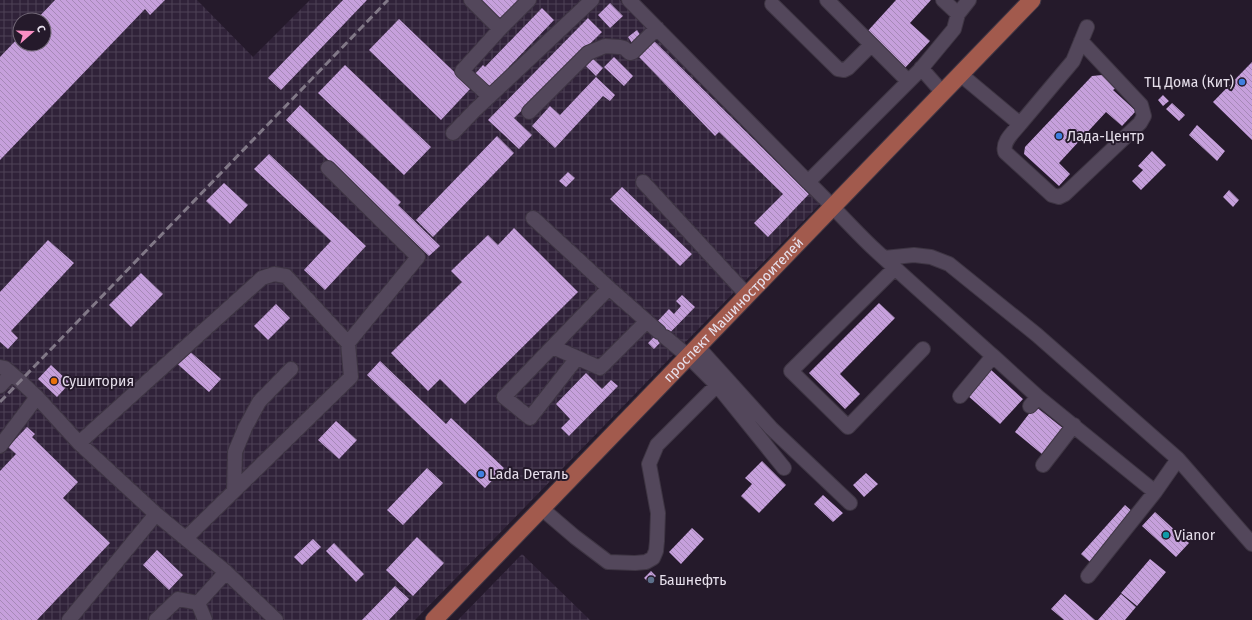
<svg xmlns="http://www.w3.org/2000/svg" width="1252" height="620" viewBox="0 0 1252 620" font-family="'Fira Sans',sans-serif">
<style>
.industrial{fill:url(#industrial-grid);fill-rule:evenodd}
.building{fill:url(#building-back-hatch)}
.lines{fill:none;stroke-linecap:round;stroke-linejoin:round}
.minor-casing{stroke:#3e3543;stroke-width:16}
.major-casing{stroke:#3e3543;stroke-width:19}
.minor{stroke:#53475b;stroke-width:14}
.major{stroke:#a25a4d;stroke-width:17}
.rail{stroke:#817887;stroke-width:3;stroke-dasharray:8 4;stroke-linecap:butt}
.shop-dot{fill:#3f7fe0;stroke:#251a2b;stroke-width:1.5}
.food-dot{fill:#e8710a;stroke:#251a2b;stroke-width:1.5}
.culture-dot{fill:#0f9aa8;stroke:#251a2b;stroke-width:1.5}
.service-dot{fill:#5c6f8a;stroke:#251a2b;stroke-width:1.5}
.labels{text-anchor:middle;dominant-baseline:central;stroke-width:4;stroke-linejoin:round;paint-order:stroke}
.poi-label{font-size:14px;fill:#e7e0ec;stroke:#251a2b;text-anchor:start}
.street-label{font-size:14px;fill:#e7e0ec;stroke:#251a2b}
</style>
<defs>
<pattern id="industrial-grid" width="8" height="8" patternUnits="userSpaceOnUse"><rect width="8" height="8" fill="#302239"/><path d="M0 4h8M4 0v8" fill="none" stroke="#4e4256"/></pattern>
<pattern id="building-back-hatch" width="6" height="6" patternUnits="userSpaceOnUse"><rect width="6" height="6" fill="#c6a0dc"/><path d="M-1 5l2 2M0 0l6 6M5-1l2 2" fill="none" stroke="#a689b7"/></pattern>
</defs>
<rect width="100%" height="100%" fill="#251a2b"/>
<path class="industrial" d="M0 0H197L253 57 310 0H620L822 202 415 620H0ZM20 20H44V44H20Z
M522 554 590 620H458Z"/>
<path class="building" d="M55 0H165L150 15 145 9 0 160V57L20 36V44H44V20H36Z
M343 0H367L281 90 268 78Z
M478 0H524L502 23Z
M896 0H931L910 23 930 41 904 69 865 34Z
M610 3 623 16 610 28 598 15Z
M542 8 554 20 489 88 475 74 483 65 485 67Z
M588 18 602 32 514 118 532 135 519 149 488 120Z
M399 19 471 88 441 120 369 50Z
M637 30 641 36 632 43 628 37Z
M654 41 809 194 768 237 754 223 783 194 719 132 715 136 638 56Z
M591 57 603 68 596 76 584 64Z
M614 57 633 76 624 86 604 67Z
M1252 62V140L1213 102Z
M345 65 431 147 404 175 318 93Z
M1102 75 1116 88 1113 90 1136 111 1122 126 1106 112 1059 163 1070 174 1059 186 1024 154 1025 147 1092 76Z
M596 77 615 95 610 101 603 96 555 148 532 126 550 106 560 115Z
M1163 95 1169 101 1163 106 1158 100Z
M1172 103 1185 115 1179 121 1166 109Z
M300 105 401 202 398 205 440 246 429 256 286 120Z
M1197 125 1225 151 1217 161 1189 135Z
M497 136 514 153 433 237 416 220Z
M1152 151 1166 165 1141 190 1132 181 1143 170 1138 166Z
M269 154 366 246 325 290 304 270 331 241 254 169Z
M568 172 575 178 566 187 559 181Z
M224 183 248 205 230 224 206 201Z
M622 187 692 254 680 266 610 199Z
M1229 190 1239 200 1233 207 1223 197Z
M514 228 578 292 465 404 440 379 428 391 391 353 462 282 451 271 488 235 498 245Z
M48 240 74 263 11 331 18 338 8 349 0 342V292Z
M141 273 163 294 131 327 109 305Z
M682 295 695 307 654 349 648 343 662 329 656 323 669 309 674 314 681 306 676 301Z
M879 303 895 318 840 374 860 394 845 409 809 373Z
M276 304 290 318 268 340 254 326Z
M186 348 221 379 209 392 174 361Z
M380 361 446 424 451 418 504 468 485 488 367 375Z
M51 365 70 383 57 397 38 379Z
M990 369 1023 399 1000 424 967 395Z
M586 373 602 389 611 380 618 386 569 436 561 428 570 419 556 404Z
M1035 406 1064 429 1043 455 1015 432Z
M336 421 357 440 339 459 318 440Z
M27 427 35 434 32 437 78 482 63 498 110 543 37 620H0V471L16 454 8 447Z
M762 461 786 485 759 513 741 496 752 484 745 478Z
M427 468 443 483 403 525 387 510Z
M866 473 878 484 864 497 853 485Z
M823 495 843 513 833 522 814 504Z
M1125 505 1134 513 1090 562 1081 554Z
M1155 512 1189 543 1176 557 1142 526Z
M692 528 704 539 681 564 669 552Z
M417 537 444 563 413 596 386 570Z
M313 539 321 547 302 565 294 557Z
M334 543 364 574 356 582 326 551Z
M157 550 183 575 169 590 143 565Z
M1150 559 1166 572 1137 606 1121 593Z
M651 571 656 576 649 583 644 578Z
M395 586 409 599 389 620H362Z
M1065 594 1095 620H1064L1051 609Z
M1121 594 1136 607 1125 620H1098Z"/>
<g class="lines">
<defs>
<path id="minor" d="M471 0 500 29 529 0
M629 0 808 182C830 203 850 226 872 247 912 284 953 320 993 356L960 396
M827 0 908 81
M943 0 958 14
M772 4 838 69 844 70 848 68 871 45
M921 68 943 93
M960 74 1020 124 1073 61 1087 27
M489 96 462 71 500 29
M529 112 588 53 605 46 620 47 624 48 630 53 633 52 657 28
M1020 124C1014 132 1002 141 1005 152L1052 195 1059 197 1065 194 1140 123 1144 116 1141 105 1081 41
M453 133 474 111 592 0
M328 168 418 257 348 343
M643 182 747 295
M808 182 920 70 954 29 958 14 969 0
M533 218 609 288
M884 258 914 255 931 257 949 264 1037 335 1178 459 1155 492 1038 397 993 356
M895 268 791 371 848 427 923 349
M665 337 689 357 717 385 784 468
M553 347 600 368 647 321
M698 347 771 428 850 503
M577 358 530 418 504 397 609 288 659 332
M0 367 5 368 20 381 37 397 79 443 156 514 226 572 276 620
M0 386 11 374
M1030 406 1038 397
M79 443 262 278 274 274 286 276 348 343 351 377 186 538
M0 446 37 397
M1178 459 1252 544
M1043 465 1074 425
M234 491 235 452 245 428 259 402 291 369
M541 508 575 537 608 562 635 563 646 562 653 558 656 551 657 541 658 513 649 464 657 445 717 385
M1088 576 1155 492
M69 620 156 514
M156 620 178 599 198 603
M205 620 198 603 226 572"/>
<g id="major">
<path id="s1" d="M434 620 1032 0"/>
</g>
</defs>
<use href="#minor" class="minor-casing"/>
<use href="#major" class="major-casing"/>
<use href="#minor" class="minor"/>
<use href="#major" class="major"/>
<path class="rail" d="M0 402 388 0"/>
</g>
<g class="shop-dot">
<circle cx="1242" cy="82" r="4"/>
<circle cx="1059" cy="136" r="4"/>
<circle cx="481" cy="474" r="4"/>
</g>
<circle class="food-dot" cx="54" cy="381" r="4"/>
<circle class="culture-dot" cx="1166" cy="535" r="4"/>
<circle class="service-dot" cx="651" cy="580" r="4"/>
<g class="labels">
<g class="poi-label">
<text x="1234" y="82" text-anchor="end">ТЦ Дома (Кит)</text>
<text x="1067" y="136">Лада-Центр</text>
<text x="62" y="381">Сушитория</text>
<text x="489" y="474">Lada Dеталь</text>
<text x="1174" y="535">Vianor</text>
<text x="659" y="580">Башнефть</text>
</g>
<g class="street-label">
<text stroke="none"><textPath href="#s1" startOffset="431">проспект Машиностроителей</textPath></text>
</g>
</g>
<g transform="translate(32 32) rotate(70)"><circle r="19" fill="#251a2b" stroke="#736978"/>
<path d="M0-3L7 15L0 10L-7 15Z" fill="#fb8fc4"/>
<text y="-6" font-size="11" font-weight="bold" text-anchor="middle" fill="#e7e0ec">С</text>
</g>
</svg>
